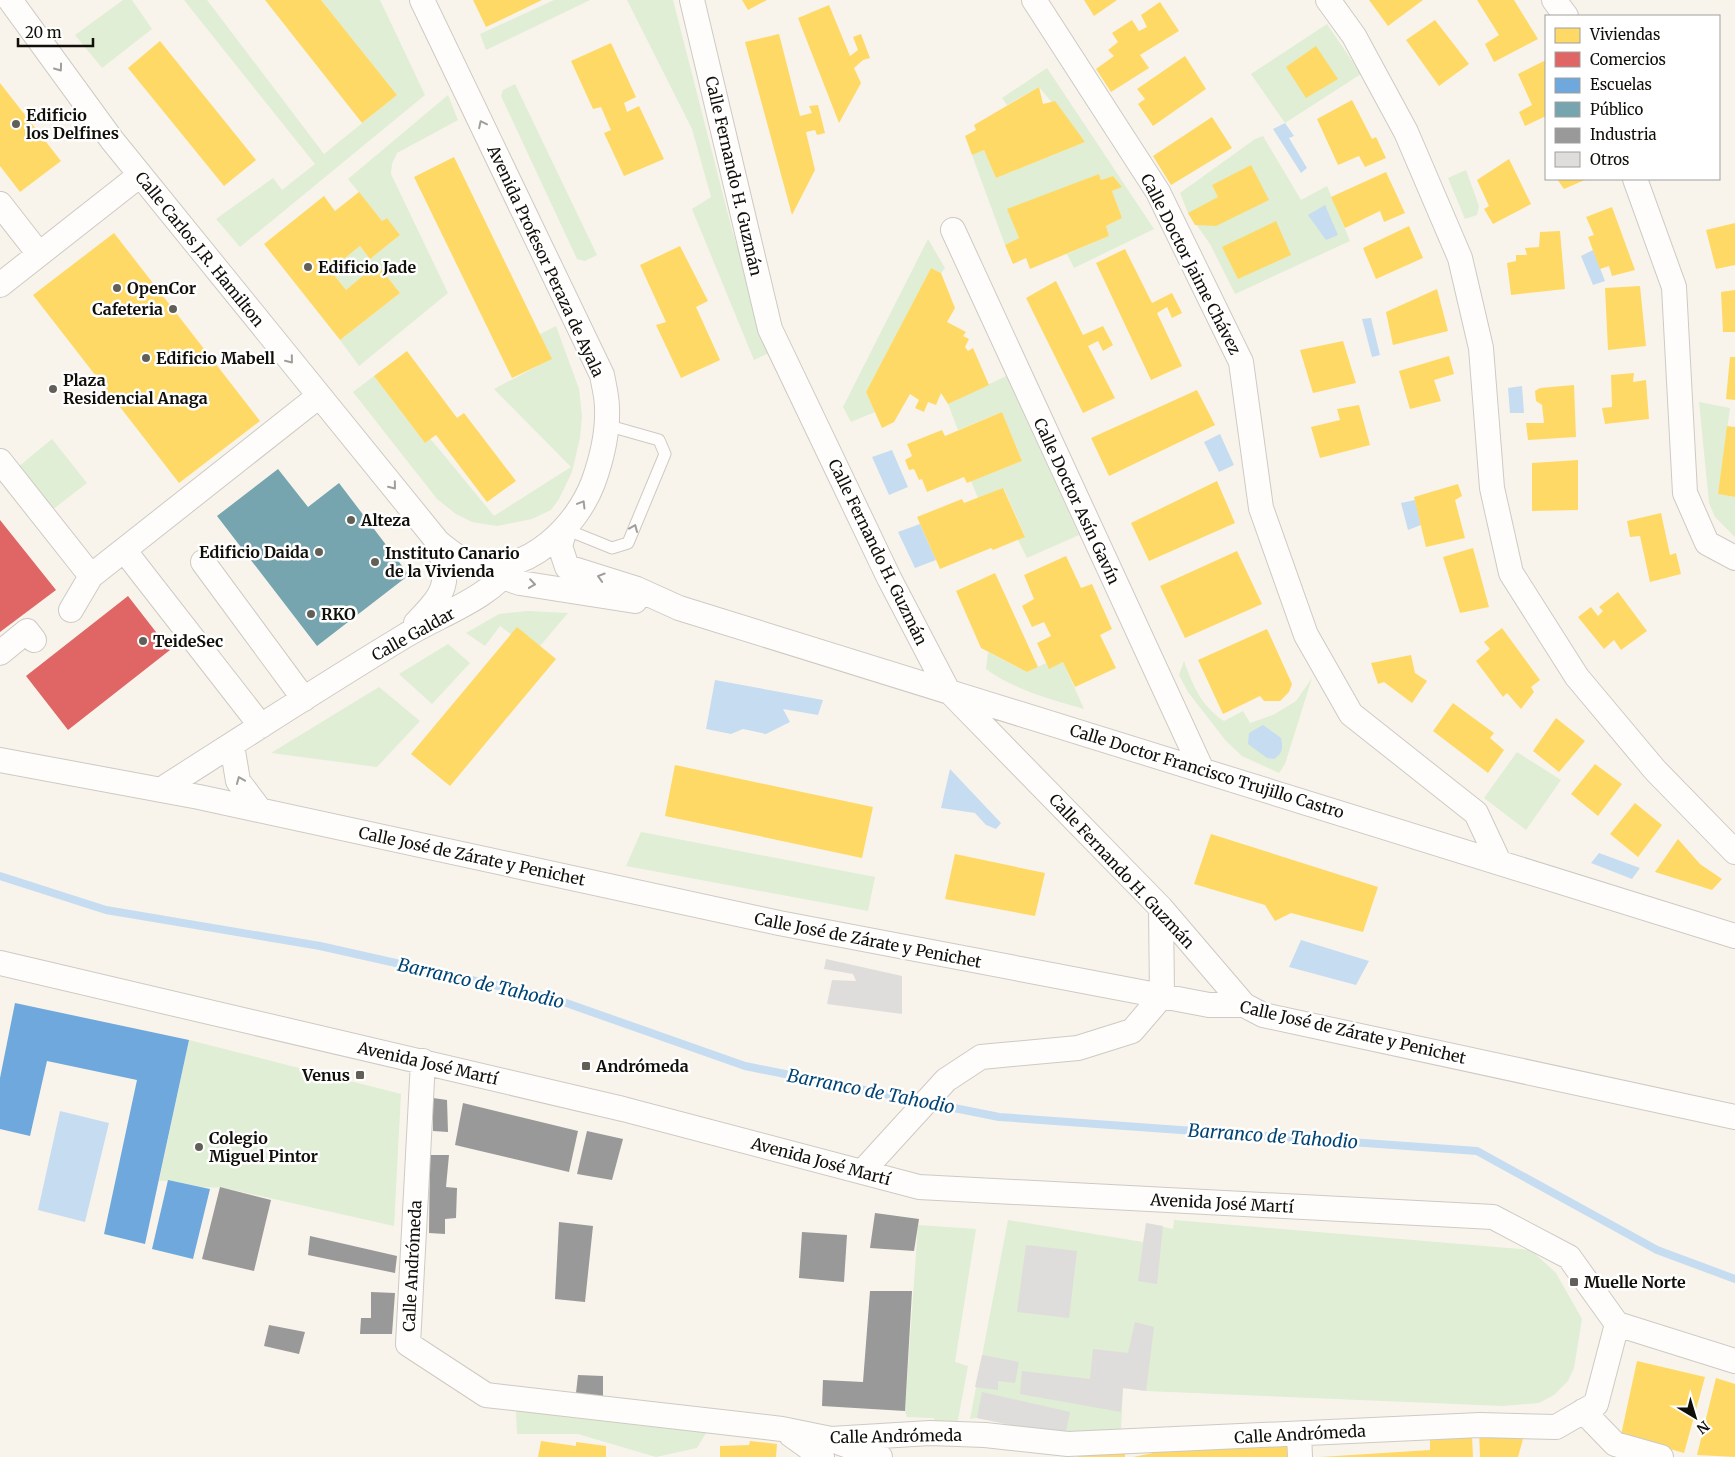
<svg xmlns="http://www.w3.org/2000/svg" width="1735" height="1457" viewBox="0 0 1735 1457" font-family="Merriweather,serif">
<style>
.green{fill:#dfeed4}
.water{fill:#c6dcf1}
.homes{fill:#ffd966}
.shops{fill:#e06666}
.schools{fill:#6fa8dc}
.public{fill:#76a5af}
.industry{fill:#999}
.lines{fill:none;stroke-linecap:round;stroke-linejoin:round}
.stream{stroke:#c6dcf1;stroke-width:8}
.building{fill:#dfdcdc}
.lane-casing{stroke:#cdcac3;stroke-width:13}
.street-casing{stroke:#cdcac3;stroke-width:26}
.lane{stroke:#fefdfc;stroke-width:11}
.street{stroke:#fefdfc;stroke-width:24}
.oneway{stroke:#9f9e9b}
.poi-dot{fill:#625f58;stroke:#fff;stroke-width:2}
.labels{text-anchor:middle;dominant-baseline:central;stroke-width:5;stroke-linejoin:round;paint-order:stroke}
.poi-label{font-size:16px;font-weight:bold;fill:#110f09;stroke:#fff;text-anchor:start}
.street-label{font-size:16px;fill:#110f09;stroke:#fff}
.water-label{font-size:18px;font-style:italic;fill:#004475;stroke:#fff}
</style>
<rect width="100%" height="100%" fill="#f8f4eb"/>
<path class="green" d="M123 0H132L152 29 102 68 75 35Z
M184 0H207L324 154 397 95 321 0H380L425 95 240 247 216 219 273 178 282 190 315 164Z
M554 0H590L486 50 480 34Z
M627 0H673L732 230 757 306 775 350 754 360 692 209 711 197 692 129Z
M1327 24 1361 74 1285 123 1251 74Z
M1047 68 1154 229 1074 268 1067 254 1109 236 1106 226 1122 218 1112 191 1121 186 1113 176 1101 180 1099 174 1008 210 1019 238 1005 245 972 155 984 150 996 178 1085 142 1039 87 1007 105 1002 98Z
M515 84 597 255 585 261 577 259 501 96 503 90Z
M448 95 458 120 397 153 392 164 391 174 448 293 359 366 340 340 400 293 377 265 346 290 330 270 360 246 370 259 400 235 387 218 382 221 348 179Z
M1263 136 1301 200 1327 186 1350 241 1235 294 1210 244 1188 213 1180 193 1255 139Z
M1466 170 1479 206 1477 215 1465 219 1448 178Z
M928 239 945 268 941 273 931 268 866 392 875 412 851 422 843 407Z
M556 326 579 389 582 416 580 438 572 472 559 499 551 510 532 519 497 526 472 522 456 514 437 499 353 392 374 376 425 443 430 439 434 443 494 516 571 467 494 389 551 359 540 334Z
M1006 376 1079 535 1027 558 1018 540 1025 536 1004 489 978 498 971 481 1022 461 1002 412 958 430 948 404Z
M1699 402 1730 408 1718 494 1735 497V537L1715 517 1709 503Z
M52 439 87 483 52 510 18 467Z
M528 611 568 613 540 646 512 635 500 626 485 646 466 633 499 614Z
M448 644 470 663 432 704 399 674Z
M988 652 1027 672 1046 663 1049 668 1063 662 1084 709C1050 699 1015 690 986 669Z
M1184 661C1193 686 1201 706 1224 721L1243 711 1250 723 1273 715 1296 701 1312 678 1285 764 1279 773 1242 756 1226 741 1188 692 1179 675Z
M379 687 420 721 377 767 271 753Z
M1517 752 1561 780 1526 830 1484 798Z
M641 832 875 877 868 911 626 866Z
M189 1040 401 1094 394 1226 220 1187C199 1190 180 1179 159 1181Z
M1008 1220 1143 1242 1146 1223 1173 1229 1174 1220 1531 1250 1556 1273 1582 1319 1574 1368 1568 1381 1554 1395 1539 1403 1503 1406 1146 1391 1123 1388 1121 1430 1065 1436 977 1418 970 1419Z
M918 1225 976 1229 955 1362 968 1366 957 1425 934 1424V1418L907 1417 905 1411Z
M516 1410 565 1417 706 1433 697 1448 656 1457 578 1434H517Z"/>
<path class="water" d="M1285 123 1294 136 1289 138 1307 168 1301 173 1273 129Z
M1325 205 1338 235 1326 240 1308 215Z
M1593 250 1605 281 1593 285 1581 256Z
M1371 318 1380 355 1372 357 1362 319Z
M1522 386 1524 413H1510L1508 388Z
M1220 434 1234 465 1219 472 1204 442Z
M892 450 908 487 889 495 872 457Z
M1415 500 1421 525 1408 530 1401 503Z
M920 524 936 560 915 568 898 532Z
M715 680 823 700 818 715 783 709 790 722 766 734 743 729 731 734 706 729Z
M1263 725 1281 738C1283 748 1283 753 1274 759L1267 758 1248 744 1249 733Z
M950 769 1001 823 996 829 986 825 975 813 941 808Z
M1599 853 1640 868 1632 879 1591 863Z
M1301 940 1369 961 1356 985 1289 967Z
M60 1111 109 1123 85 1222 38 1210Z"/>
<path class="homes" d="M265 0H321L397 95 362 123Z
M473 0H542L486 27Z
M742 0H767L748 10Z
M1084 0H1117L1094 16Z
M1369 0H1423L1388 26Z
M1477 0H1514L1538 39 1494 62 1485 44 1499 35Z
M1160 2 1179 31 1140 55 1149 68 1111 92 1096 69 1114 56 1108 50 1118 42 1112 33 1132 20 1139 31 1147 27 1141 15Z
M829 5 850 56 858 50 853 37 861 34 870 58 863 60 854 68 861 83 839 123 798 18Z
M1435 20 1469 64 1439 86 1406 40Z
M779 34 800 116 812 113 809 106 818 105 825 133 817 135 815 130 806 132 815 170 792 215 745 42Z
M160 41 256 160 224 186 128 68Z
M611 43 636 97 624 103 627 112 639 106 664 159 624 176 604 133 611 130 601 107 593 109 571 61Z
M1316 46 1338 79 1306 98 1286 67Z
M1185 56 1206 89 1153 126 1138 104 1145 99 1137 89Z
M1546 60V116L1525 126 1519 112 1532 105 1518 74Z
M0 83 61 161 20 192 0 166Z
M1039 87 1043 104 1055 101 1085 142 996 178 984 150 972 155 965 136 976 130 974 125Z
M1352 100 1372 139 1376 137 1386 158 1365 167 1359 156 1338 165 1317 119Z
M1212 117 1232 148 1171 185 1153 156Z
M454 157 552 359 512 378 414 177Z
M1509 159 1531 204 1493 224 1484 209 1489 206 1477 180Z
M1251 165 1269 200 1216 226 1195 225 1188 213 1218 197 1212 185Z
M1386 172 1405 213 1384 222 1380 211 1345 228 1331 197Z
M1099 174 1101 180 1113 176 1122 187 1112 191 1122 218 1106 226 1109 236 1030 269 1026 258 1013 264 1005 245 1019 238 1007 209Z
M1557 179H1587L1564 189Z
M359 192 382 221 387 218 400 235 370 259 360 246 330 270 346 290 377 264 400 293 340 340 264 244 324 196 335 211Z
M1612 207 1635 270 1612 276 1609 266 1600 269 1588 237 1594 235 1586 217Z
M1276 221 1291 255 1238 279 1222 247Z
M1735 223V265L1716 269 1706 230Z
M1409 226 1423 258 1376 279 1363 248Z
M1560 231 1565 289 1511 295 1507 263 1516 261V255H1527L1525 248 1539 247 1540 232Z
M114 233 260 421 179 483 33 295Z
M680 246 708 301 696 307 720 360 681 378 656 325 666 322 640 265Z
M1125 249 1152 303 1172 293 1182 313 1172 318 1167 307 1157 313 1182 366 1151 380 1096 263Z
M931 268 941 273 955 308 947 322 966 332 963 336 969 339 965 347 968 351 973 348 989 385 948 404 941 393 936 405 928 402 924 412 915 408 919 400 910 394 894 422 882 428 866 392Z
M1056 281 1083 335 1103 326 1113 345 1103 351 1098 341 1088 346 1115 398 1083 413 1026 298Z
M1640 286 1646 346 1608 350 1605 288Z
M1437 289 1448 331 1393 345 1386 312Z
M1735 290V332H1723L1721 292Z
M1343 341 1356 383 1313 393 1300 350Z
M407 351 457 418 464 413 516 481 487 502 436 435 425 443 374 376Z
M1449 356 1454 374 1434 380 1441 401 1410 409 1399 371Z
M1730 357H1735V400L1726 399Z
M1634 373 1633 382 1646 380 1649 419 1605 424 1602 408 1612 407 1611 375Z
M1574 385 1576 437 1528 440 1526 423H1544L1542 405 1536 401 1535 391 1540 388Z
M1197 390 1215 425 1109 476 1091 438Z
M1359 405 1370 445 1320 458 1311 427 1340 420 1337 409Z
M1002 412 1022 461 967 483 964 477 927 492 922 479 919 480 914 469 909 470 905 460 912 456 907 444 942 430 945 436Z
M1727 426 1735 427V497L1718 494Z
M1578 460V510L1532 511V463Z
M1217 481 1235 523 1149 561 1131 523Z
M1458 484 1462 496 1455 500 1465 538 1426 547 1414 497Z
M1003 488 1025 537 993 550 991 548 940 569 917 517 962 499 964 503Z
M1661 513 1670 555 1676 553 1681 574 1650 582 1640 536 1630 537 1627 521Z
M1473 548 1489 607 1460 613 1443 557Z
M1237 551 1262 604 1185 638 1160 586Z
M1066 556 1081 588 1092 584 1112 629 1100 635 1116 668 1075 687 1063 662 1049 669 1037 643 1051 636 1044 622 1032 627 1022 606 1034 599 1024 575Z
M995 573 1038 667 1027 672 981 648 956 591Z
M1618 592 1647 631 1621 650 1614 640 1604 649 1578 617 1591 607 1598 616 1603 611 1599 607Z
M517 627 556 659 450 786 411 754Z
M1502 628 1540 680 1531 687 1534 692 1521 709 1507 693 1503 697 1476 661 1490 649 1484 642Z
M1267 629 1292 684 1289 692 1280 701H1264L1260 696 1223 714 1198 660Z
M1411 655 1415 673 1427 681 1412 703 1384 682 1378 684 1371 663Z
M1453 703 1494 733 1490 738 1504 750 1488 773 1433 731Z
M1556 718 1585 741 1559 772 1533 751Z
M1595 764 1622 784 1598 816 1571 794Z
M675 765 873 807 862 858 665 816Z
M1635 803 1662 825 1638 857 1610 834Z
M1211 834 1378 887 1363 932 1291 913 1275 921 1265 905 1194 884Z
M1678 839 1700 864 1722 879 1712 890 1655 872Z
M955 854 1045 873 1035 916 945 899Z
M1637 1361 1705 1377 1684 1453 1621 1435Z
M1716 1378 1735 1384V1457L1697 1455Z
M1479 1431 1523 1439 1518 1457H1480Z
M1472 1436 1473 1457H1320L1430 1450V1439Z
M541 1441 576 1446V1442L606 1446V1457H538Z
M750 1441 777 1444 776 1457H720V1446L749 1445Z
M1291 1441V1457H1133L1168 1450Z
M1125 1451V1457H1078V1452Z"/>
<path class="shops" d="M0 520 56 590 0 632Z
M128 596 170 650 68 730 26 676Z"/>
<path class="schools" d="M15 1003 189 1040 145 1244 104 1234 137 1080 47 1061 30 1136 0 1129V1078Z
M168 1180 210 1189 193 1259 152 1249Z"/>
<path class="public" d="M278 469 308 507 339 483 409 575 317 646 217 516Z"/>
<path class="industry" d="M433 1098 447 1100 448 1132 433 1131Z
M463 1103 578 1131 569 1172 455 1145Z
M587 1131 623 1139 612 1180 577 1174Z
M430 1155H449L446 1187 457 1188 456 1218 445 1219V1234L429 1233Z
M220 1187 271 1200 254 1271 202 1259Z
M875 1213 919 1219 914 1251 870 1248Z
M559 1222 593 1226 585 1302 555 1299Z
M802 1232 847 1235 844 1282 799 1278Z
M310 1236 397 1256 395 1273 308 1255Z
M870 1291H912L905 1411 822 1406 823 1380 863 1382Z
M371 1292 395 1293 392 1334H360L361 1318H371Z
M269 1325 305 1332 299 1354 264 1346Z
M578 1375 603 1376V1396L576 1393Z"/>
<g class="lines">
<path class="stream" d="M0 876 106 910 320 946 552 998 745 1066 999 1117 1477 1151 1657 1250 1735 1279"/>
</g>
<path class="building" d="M826 959 902 976V1014L827 1004 832 980 856 981 853 974 824 969Z
M1146 1223 1163 1226 1157 1284 1138 1281Z
M1026 1245 1077 1251 1069 1318 1017 1312Z
M1135 1322 1154 1327 1146 1391 1123 1388 1121 1412 1020 1394 1022 1371 1090 1379 1093 1349 1128 1353Z
M982 1355 1019 1362 1015 1383 998 1381V1390L975 1387Z
M982 1392 1070 1412 1065 1436 977 1418Z"/>
<g class="lines">
<defs>
<path id="lane" d="M565 529 612 548 628 543 665 454 659 440 606 425"/>
<path id="street" d="M10 0 112 140 438 542C451 553 464 563 481 565 530 573 577 525 593 483 601 461 608 433 607 408 607 397 604 386 602 375L422 0
M692 0 770 329 889 578 947 689 1161 908 1244 1005
M1034 0 1158 192 1241 362 1261 508 1306 635 1351 714 1476 813 1499 862
M1328 0 1354 36 1406 132 1460 258 1481 348 1492 488 1511 573 1577 677 1655 770 1735 852
M1554 0 1566 16
M1635 179 1674 287 1685 493 1707 543 1735 558
M0 204 39 254
M953 230 1202 770
M0 285 140 175
M0 461 91 576
M565 529 560 546 567 567 637 589 679 608 1735 936
M124 550 261 726
M203 562 304 699
M493 570 505 578 520 583 635 601
M71 610 91 576 319 396
M416 623C445 593 451 584 438 542
M0 653 27 631 34 640
M232 745 238 781 260 810
M0 760 199 797 779 923 1209 1005H1244L1263 1015 1735 1117
M162 789C242 738 322 686 403 637 442 613 488 600 516 562
M0 963 623 1109 919 1187 1493 1217 1569 1257 1617 1324
M423 1061 408 1344 486 1395 782 1429 831 1439 930 1433 985 1435 1068 1444 1480 1425 1556 1427 1596 1404 1617 1324
M862 1172 946 1080 981 1057 1078 1048 1132 1031 1162 996 1161 908
M1617 1324 1735 1361
M1583 1411 1615 1444 1661 1457
M1299 1434 1300 1457
M791 1435 822 1457
M840 1443 880 1457"/>
</defs>
<use href="#lane" class="lane-casing"/>
<use href="#street" class="street-casing"/>
<use href="#lane" class="lane"/>
<use href="#street" class="street"/>
</g>
<defs><path id="oneway-chevron" d="M-2-3.5L2.5 0L-2 3.5" fill="none" stroke-width="1.6" stroke-linecap="round" stroke-linejoin="round" transform="scale(1.25)"/></defs>
<g class="oneway">
<use href="#oneway-chevron" transform="translate(59 68) rotate(54)"/>
<use href="#oneway-chevron" transform="translate(482 124) rotate(-116)"/>
<use href="#oneway-chevron" transform="translate(290 360) rotate(51)"/>
<use href="#oneway-chevron" transform="translate(393 486) rotate(51)"/>
<use href="#oneway-chevron" transform="translate(582 504) rotate(-59)"/>
<use href="#oneway-chevron" transform="translate(634 528) rotate(-67)"/>
<use href="#oneway-chevron" transform="translate(601 577) rotate(-163)"/>
<use href="#oneway-chevron" transform="translate(532 584) rotate(8)"/>
<use href="#oneway-chevron" transform="translate(240 780) rotate(-112)"/>
</g>
<g class="poi-dot">
<circle cx="16" cy="124" r="5"/>
<circle cx="308" cy="267" r="5"/>
<circle cx="117" cy="288" r="5"/>
<circle cx="173" cy="309" r="5"/>
<circle cx="146" cy="358" r="5"/>
<circle cx="53" cy="389" r="5"/>
<circle cx="351" cy="520" r="5"/>
<circle cx="319" cy="552" r="5"/>
<circle cx="375" cy="562" r="5"/>
<circle cx="311" cy="614" r="5"/>
<circle cx="143" cy="641" r="5"/>
<rect x="581" y="1061" width="10" height="10" rx="2.5"/>
<rect x="355" y="1070" width="10" height="10" rx="2.5"/>
<circle cx="199" cy="1147" r="5"/>
<rect x="1569" y="1277" width="10" height="10" rx="2.5"/>
</g>
<g class="labels">
<g class="poi-label">
<text x="26" y="115">Edificio<tspan x="26" dy="18">los Delfines</tspan></text>
<text x="318" y="267">Edificio Jade</text>
<text x="127" y="288">OpenCor</text>
<text x="163" y="309" text-anchor="end">Cafeteria</text>
<text x="156" y="358">Edificio Mabell</text>
<text x="63" y="380">Plaza<tspan x="63" dy="18">Residencial Anaga</tspan></text>
<text x="361" y="520">Alteza</text>
<text x="309" y="552" text-anchor="end">Edificio Daida</text>
<text x="385" y="553">Instituto Canario<tspan x="385" dy="18">de la Vivienda</tspan></text>
<text x="321" y="614">RKO</text>
<text x="153" y="641">TeideSec</text>
<text x="596" y="1066">Andrómeda</text>
<text x="350" y="1075" text-anchor="end">Venus</text>
<text x="209" y="1138">Colegio<tspan x="209" dy="18">Miguel Pintor</tspan></text>
<text x="1584" y="1282">Muelle Norte</text>
</g>
<g class="street-label">
<text transform="translate(734 176) rotate(77)">Calle Fernando H. Guzmán</text>
<text transform="translate(200 249) rotate(51)">Calle Carlos J.R. Hamilton</text>
<text transform="translate(546 261) rotate(65)">Avenida Profesor Peraza de Ayala</text>
<text transform="translate(1191 264) rotate(63)">Calle Doctor Jaime Chávez</text>
<text transform="translate(1077 501) rotate(65)">Calle Doctor Asín Gavín</text>
<text transform="translate(878 552) rotate(64)">Calle Fernando H. Guzmán</text>
<text transform="translate(413 634) rotate(-29)">Calle Galdar</text>
<text transform="translate(1207 771) rotate(17)">Calle Doctor Francisco Trujillo Castro</text>
<text transform="translate(472 856) rotate(12)">Calle José de Zárate y Penichet</text>
<text transform="translate(1122 871) rotate(47)">Calle Fernando H. Guzmán</text>
<text transform="translate(868 940) rotate(11)">Calle José de Zárate y Penichet</text>
<text transform="translate(1353 1032) rotate(13)">Calle José de Zárate y Penichet</text>
<text transform="translate(428 1063) rotate(13)">Avenida José Martí</text>
<text transform="translate(821 1161) rotate(15)">Avenida José Martí</text>
<text transform="translate(1222 1203) rotate(3)">Avenida José Martí</text>
<text transform="translate(412 1266) rotate(-87)">Calle Andrómeda</text>
<text transform="translate(1300 1434) rotate(-3)">Calle Andrómeda</text>
<text transform="translate(896 1436) rotate(-1)">Calle Andrómeda</text>
</g>
<g class="water-label">
<text transform="translate(481 983) rotate(13)">Barranco de Tahodio</text>
<text transform="translate(871 1091) rotate(11)">Barranco de Tahodio</text>
<text transform="translate(1273 1136) rotate(4)">Barranco de Tahodio</text>
</g>
</g>
<rect x="1545" y="15" width="175" height="165" fill="#ffffff" stroke="#a09f9d"/>
<rect x="1555" y="28" width="25" height="15" fill="#ffd966" stroke="#a09f9d"/>
<text x="1590" y="40" font-size="15" fill="#110f09">Viviendas</text>
<rect x="1555" y="52" width="25" height="15" fill="#e06666" stroke="#a09f9d"/>
<text x="1590" y="65" font-size="15" fill="#110f09">Comercios</text>
<rect x="1555" y="78" width="25" height="15" fill="#6fa8dc" stroke="#a09f9d"/>
<text x="1590" y="90" font-size="15" fill="#110f09">Escuelas</text>
<rect x="1555" y="102" width="25" height="15" fill="#76a5af" stroke="#a09f9d"/>
<text x="1590" y="115" font-size="15" fill="#110f09">Público</text>
<rect x="1555" y="128" width="25" height="15" fill="#999999" stroke="#a09f9d"/>
<text x="1590" y="140" font-size="15" fill="#110f09">Industria</text>
<rect x="1555" y="152" width="25" height="15" fill="#dfdcdc" stroke="#a09f9d"/>
<text x="1590" y="165" font-size="15" fill="#110f09">Otros</text>
<g transform="translate(1695 1417) rotate(142)" stroke="#ffffff" stroke-width="4" paint-order="stroke">
<path d="M0-4L9 19L0 12L-9 19Z" fill="#110f09"/>
<text y="-8" font-size="14" font-weight="bold" text-anchor="middle" fill="#110f09">N</text>
</g>
<path d="M18 38v8h75v-8" fill="none" stroke="#110f09" stroke-width="2.5"/>
<text x="25" y="38" font-size="15" fill="#110f09" stroke="#ffffff" stroke-width="4" paint-order="stroke">20 m</text>
</svg>
